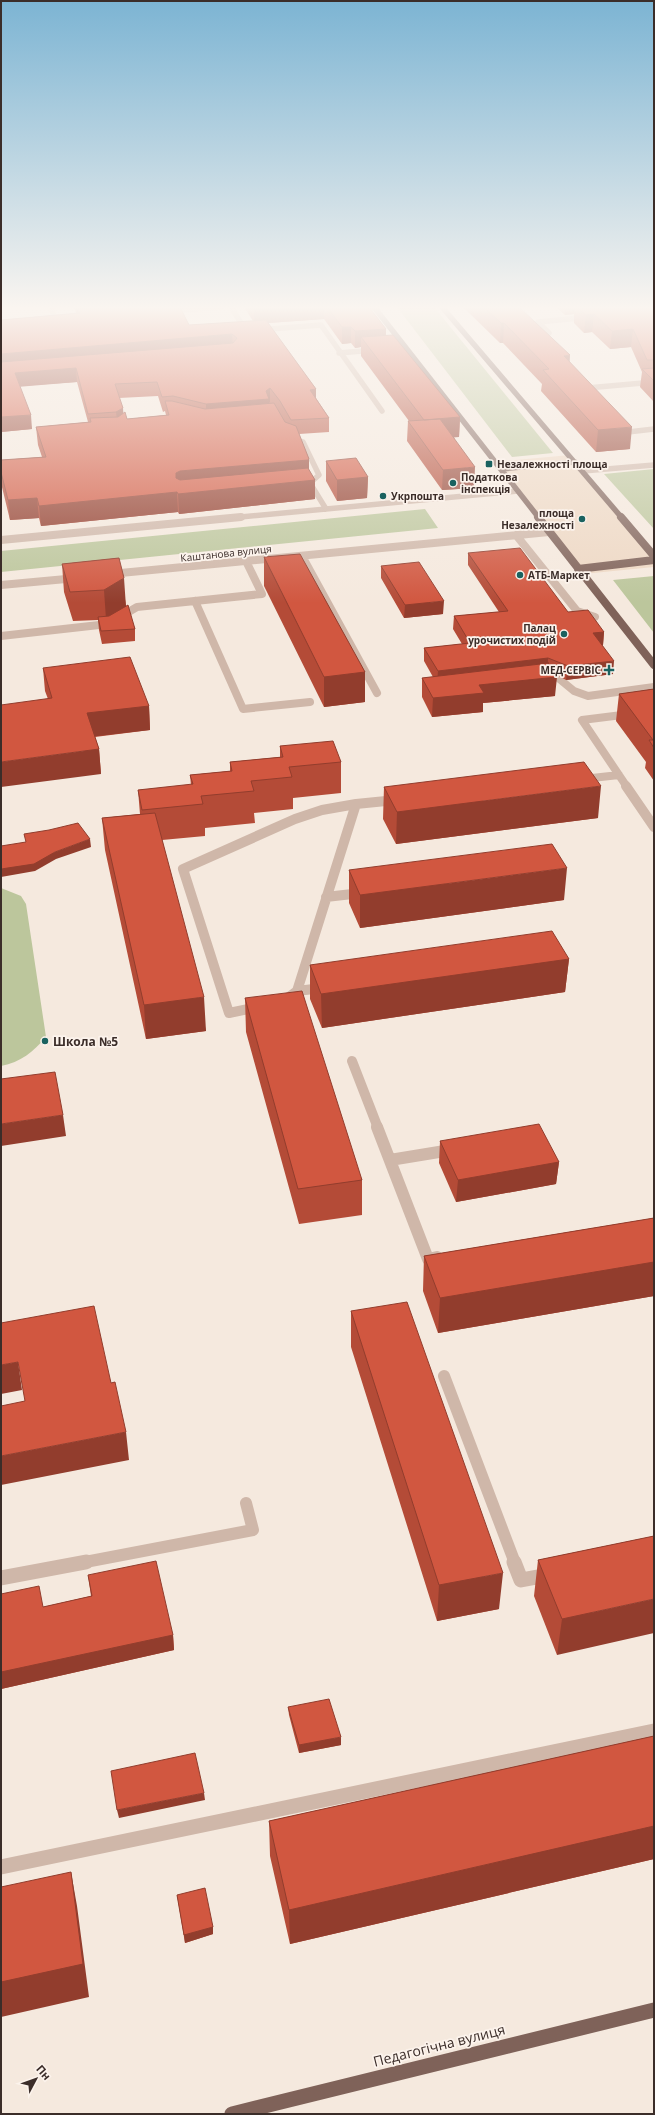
<svg xmlns="http://www.w3.org/2000/svg" width="655" height="2115" viewBox="0 0 655 2115" font-family="'Open Sans',sans-serif">
<style>
.green{fill:#bcc69c}
.plaza{fill:#eed8c4}
.lines{fill:none;stroke-linecap:round;stroke-linejoin:round}
.minor-far4{stroke:#cfb7a9;stroke-width:5.5}
.minor-far3{stroke:#cfb7a9;stroke-width:8}
.minor-far2{stroke:#cfb7a9;stroke-width:10}
.minor-far1{stroke:#cfb7a9;stroke-width:12}
.minor{stroke:#cfb7a9;stroke-width:15}
.major-far2{stroke:#7f6259;stroke-width:5.5}
.major-far1{stroke:#7f6259;stroke-width:8}
.major{stroke:#7f6259;stroke-width:15}
.wall{fill:#b44b37;fill-rule:evenodd}
.shaded-wall{fill:#923d2d}
.building{fill:#d15740;stroke:#923d2d}
.poi-dot{fill:#1a6260;stroke:#fcf3ec;stroke-width:1.5}
.labels{text-anchor:middle;dominant-baseline:central;stroke-width:3.5;stroke-linejoin:round;paint-order:stroke}
.far-poi-label{font-size:10px;font-weight:bold;fill:#3b2d29;stroke:#fcf3ec;text-anchor:start}
.far-street-label{font-size:10px;fill:#3b2d29;stroke:#fcf3ec}
.poi-label{font-size:12px;font-weight:bold;fill:#3b2d29;stroke:#fcf3ec;text-anchor:start}
.near-street-label{font-size:14px;fill:#3b2d29;stroke:#fcf3ec}
</style>
<rect width="100%" height="100%" fill="#f5e9de"/>
<path class="green" d="M397 307H434L553 453 512 457Z
M654 469V529L604 474Z
M425 509 438 528 1 572V551Z
M654 576V633L613 580Z
M1 888 21 896 26 904 46 1037C33 1052 21 1062 1 1066Z"/>
<path class="plaza" d="M570 455 654 556V567L583 574 495 462Z"/>
<g class="lines">
<path class="minor-far4" d="M51 307 55 319
M231 307 246 331 321 325 382 411
M169 311 222 307
M549 333 538 322 590 317 578 307
M339 353 374 350
M587 388 654 382
M621 424 628 432 654 429
M291 439 303 442 319 475 310 483 326 509
M583 471 654 465
M230 518 518 491"/>
<path class="minor-far3" d="M516 535 577 611 595 617
M1 540 241 517
M302 556 377 693
M110 574 549 532
M1 585 77 578
M195 601 243 709 310 702
M1 636 108 624 137 607 262 594 246 561
M544 676 557 677 574 691 588 696 654 687
M583 779 619 775
M627 787 582 720 654 711"/>
<path class="minor-far2" d="M626 786 654 827
M326 897 361 893
M297 991 356 804 396 800
M285 1000 297 991 322 988
M258 1007 229 1013 183 869 295 819 322 810 356 804
M352 1061 378 1128"/>
<path class="minor-far1" d="M377 1127 428 1259 437 1257
M390 1160 451 1150
M444 1376 515 1563
M80 1563 253 1530 246 1503"/>
<path class="minor" d="M514 1562 521 1580 548 1575
M1 1578 86 1562
M1 1867 654 1731"/>
<path class="major-far2" d="M374 307 539 518
M442 307 622 518
M501 469 575 462"/>
<path class="major-far1" d="M538 517 654 665
M621 517 654 556
M578 569 654 560"/>
<path class="major" d="M232 2114 654 2010"/>
</g>
<path class="wall" d="M74 307H180L189 325 253 321 244 307H369L386 329V335L460 417 459 437H454L474 488 442 490 407 441 408 421H409L361 356V347L355 348 351 343 342 344 324 319 268 323 316 389V398L329 418V432L299 434 309 459V471L315 480V499L179 514 178 512 41 526 39 518 10 520 1 483V460L42 457 38 445 36 427 88 422 77 382 20 386 32 429 1 432V320L76 313ZM158 396 163 412 165 411 166 415 127 419 123 414V408L119 398Z
M463 307H519L570 362 630 449 596 452 541 391 542 384 503 343H500Z
M556 307H654V402L640 387 642 372 631 347 610 349 592 332 584 333 574 323V314L565 315Z
M326 461 368 477 367 498 337 501 326 481Z
M468 553 568 612 604 632 603 645H602L613 674 566 680 555 674V696L483 703V712L432 717 422 697V678L433 677 424 661V648L462 644 453 629 454 616 499 612 468 565Z
M264 557 365 672V702L324 707 264 586Z
M119 558 126 606 135 629V641L102 644 99 630 98 620 73 621 64 592 62 564Z
M381 566 443 614 404 618 381 578Z
M43 668 149 706 150 730 95 737 99 749 101 774 48 699 45 691Z
M654 689V781L645 768 646 762 616 721 619 694Z
M280 746 341 762V793L293 798V809L254 813 255 823 205 828V836L162 840 206 1031 146 1039 105 850 102 818 140 814 138 790 191 785 190 775 230 771V762L280 757Z
M384 787 598 818 396 844 383 819Z
M349 870 564 900 360 928 349 903Z
M569 959 565 992 322 1028 310 999V965Z
M245 998 362 1180V1215L299 1224 246 1032Z
M440 1141 559 1162 556 1184 456 1202 439 1163Z
M654 1218V1296L438 1333 423 1291 424 1256Z
M351 1311 499 1609 437 1621 351 1347Z
M654 1536 557 1655 534 1596 538 1560Z
M88 1575 173 1635 174 1650 1 1689V1594L43 1607 91 1596Z
M288 1707 341 1745 299 1753 289 1715Z
M654 1736V1859L290 1944 270 1856 269 1821Z
M177 1895 213 1927V1934L185 1943Z"/>
<path class="shaded-wall" d="M76 307H168L78 308 79 313H76Z
M254 307H324V319L254 324Z
M566 307H575L574 314 565 315Z
M594 314 592 332 584 333 586 315Z
M501 323H504L503 343H500Z
M342 327H351V343L342 344Z
M386 329V345L361 337V347L355 348V331Z
M633 329 631 347 610 349 612 331Z
M232 334 233 348 1 368V354Z
M570 355 569 376 564 356Z
M76 368 77 382 17 387 15 373Z
M270 388V402L269 403V413L206 419V404L266 391Z
M316 389V404L310 390Z
M123 408 124 422 118 427 116 412Z
M31 415 32 429 1 432V417Z
M460 417 459 437 423 440 424 420Z
M632 427 630 449 596 452 598 430Z
M309 459V478L181 491 176 478V473L180 471Z
M475 467 474 488 442 490 443 470Z
M368 477 367 498 337 501V480Z
M315 480V499L179 514 178 494Z
M177 492 178 512 41 526 39 506Z
M37 498 39 518 10 520 8 500Z
M124 578 126 607 106 619 104 590Z
M444 601 443 614 404 618 405 605Z
M604 632 603 645 592 646 593 633Z
M548 658V663H549L548 678 557 677 555 696 483 703V712L432 717 433 698 479 685 437 684 438 671Z
M614 661 613 674 566 680 568 666Z
M365 672V702L324 707V677Z
M149 706 150 730 89 737 87 713Z
M99 749 101 774 1 787V762Z
M601 786 598 818 396 844 397 812Z
M90 839 91 847 56 859 35 871 1 877V869L55 852Z
M567 868 564 900 360 928V895Z
M569 959 565 992 322 1028 321 994Z
M204 997 206 1031 146 1039 144 1005Z
M63 1115 66 1136 1 1146V1124Z
M559 1162 556 1184 456 1202 458 1180Z
M654 1262V1296L438 1333 440 1298Z
M18 1362 22 1390 1 1394V1365Z
M126 1432 129 1460 1 1485V1456Z
M503 1573 499 1609 437 1621 439 1585Z
M654 1599V1633L557 1655 562 1619Z
M173 1635 174 1650 1 1689V1672Z
M341 1737V1745L299 1753V1745Z
M204 1793 205 1800 119 1818 117 1810Z
M654 1826V1859L290 1944 289 1910Z
M71 1872 77 1906 89 1997 1 2017V1982Z
M213 1927V1934L185 1943 184 1935Z"/>
<path class="building" d="M101 307H180L189 325 266 320 316 389 310 390 329 418 291 420 280 401 270 388 266 391 269 399 206 404 173 396 162 397 157 382 115 384 123 408 116 412 88 414 76 368 15 373 31 415 1 417V362L233 343 237 338 232 334 1 354V320L80 313 78 308Z
M327 307H369L386 329 355 331 351 327H342Z
M484 307H519L570 355 564 356 632 427 598 430 543 370 549 369 504 323H501Z
M577 307H654V360H647L633 329 612 331 594 314 586 315Z
M393 335 460 417 424 420 361 337Z
M654 368V381L642 369Z
M165 401H172L205 409 274 403 285 422 296 426 309 459 308 460 180 471 176 473V478L180 480 308 468 315 480 178 494 177 492 39 506 37 498 8 500 1 472V460L46 457 36 427 91 422 90 418 118 417 125 412 127 419 169 415Z
M440 419 475 467 443 470 408 421Z
M356 458 368 477 337 480 326 461Z
M520 548 568 612 588 610 604 632 593 633 614 661 568 666 548 658 438 671 424 648 470 643 454 616 508 611 468 553Z
M300 554 365 672 324 677 264 557Z
M119 558 124 578 104 590 70 592 62 564Z
M419 562 444 601 405 605 381 566Z
M128 605 135 629 101 631 98 617 109 616Z
M130 657 149 706 87 713 99 749 1 762V705L52 698 43 668Z
M548 663 557 677 479 685 484 693 433 698 422 678 549 663Z
M654 689V748L649 740H653L619 694Z
M333 741 341 762 289 767 292 777 251 781 254 791 201 796 203 804 142 810 138 790 193 784 190 775 232 771 230 762 283 757 280 746Z
M584 762 601 786 397 812 384 787Z
M155 813 204 997 144 1005 102 818Z
M78 823 90 839 55 852 34 864 1 869V846L26 842 24 834 49 830Z
M552 844 567 868 360 895 349 870Z
M552 931 569 959 321 994 310 965Z
M302 991 362 1180 298 1189 245 998Z
M55 1072 63 1115 1 1124V1079Z
M539 1124 559 1162 458 1180 440 1141Z
M654 1218V1262L440 1298 424 1256Z
M407 1302 503 1573 439 1585 351 1311Z
M94 1306 111 1383 115 1382 126 1432 1 1456V1406L25 1401 18 1362 1 1365V1323Z
M654 1536V1599L562 1619 538 1560Z
M156 1561 173 1635 1 1672V1594L39 1586 43 1607 92 1596 88 1575Z
M329 1699 341 1737 299 1745 288 1707Z
M654 1736V1826L289 1910 269 1821Z
M195 1753 204 1793 117 1810 111 1771Z
M71 1872 83 1964 1 1982V1887Z
M205 1888 213 1927 184 1935 177 1895Z"/>
<linearGradient id="sky" x2="0" y2="1"><stop stop-color="#7cb4d3"/><stop offset="0.51" stop-color="#faf5f0"/><stop offset="1" stop-color="#faf5f0" stop-opacity="0"/></linearGradient>
<rect width="655" height="603" fill="url(#sky)"/>
<g class="poi-dot">
<rect x="485" y="460" width="8" height="8" rx="2"/>
<circle cx="453" cy="483" r="4"/>
<circle cx="383" cy="496" r="4"/>
<circle cx="582" cy="519" r="4"/>
<circle cx="520" cy="575" r="4"/>
<circle cx="564" cy="634" r="4"/>
<path d="M607 664h4v4h4v4h-4v4h-4v-4h-4v-4h4z"/>
<circle cx="45" cy="1041" r="4"/>
</g>
<g class="labels">
<g class="far-poi-label">
<text x="497" y="464">Незалежності площа</text>
<text x="461" y="477">Податкова<tspan x="461" dy="12">інспекція</tspan></text>
<text x="391" y="496">Укрпошта</text>
<text x="574" y="513" text-anchor="end">площа<tspan x="574" dy="12">Незалежності</tspan></text>
<text x="528" y="575">АТБ-Маркет</text>
<text x="556" y="628" text-anchor="end">Палац<tspan x="556" dy="12">урочистих подій</tspan></text>
<text x="601" y="670" text-anchor="end">МЕД-СЕРВІС</text>
</g>
<g class="far-street-label">
<text transform="translate(226 553) rotate(-6)">Каштанова вулиця</text>
</g>
<g class="poi-label">
<text x="53" y="1041">Школа №5</text>
</g>
<g class="near-street-label">
<text transform="translate(439 2045) rotate(-14)">Педагогічна вулиця</text>
</g>
</g>
<rect width="655" height="2115" fill="none" stroke="#3b2d29" stroke-width="4"/>
<g transform="translate(36 2079) rotate(49)" stroke="#fcf3ec" stroke-width="3" paint-order="stroke">
<path d="M0-3L7 15L0 10L-7 15Z" fill="#3b2d29"/>
<text y="-6" font-size="11" font-weight="bold" text-anchor="middle" fill="#3b2d29">Пн</text>
</g>
</svg>
